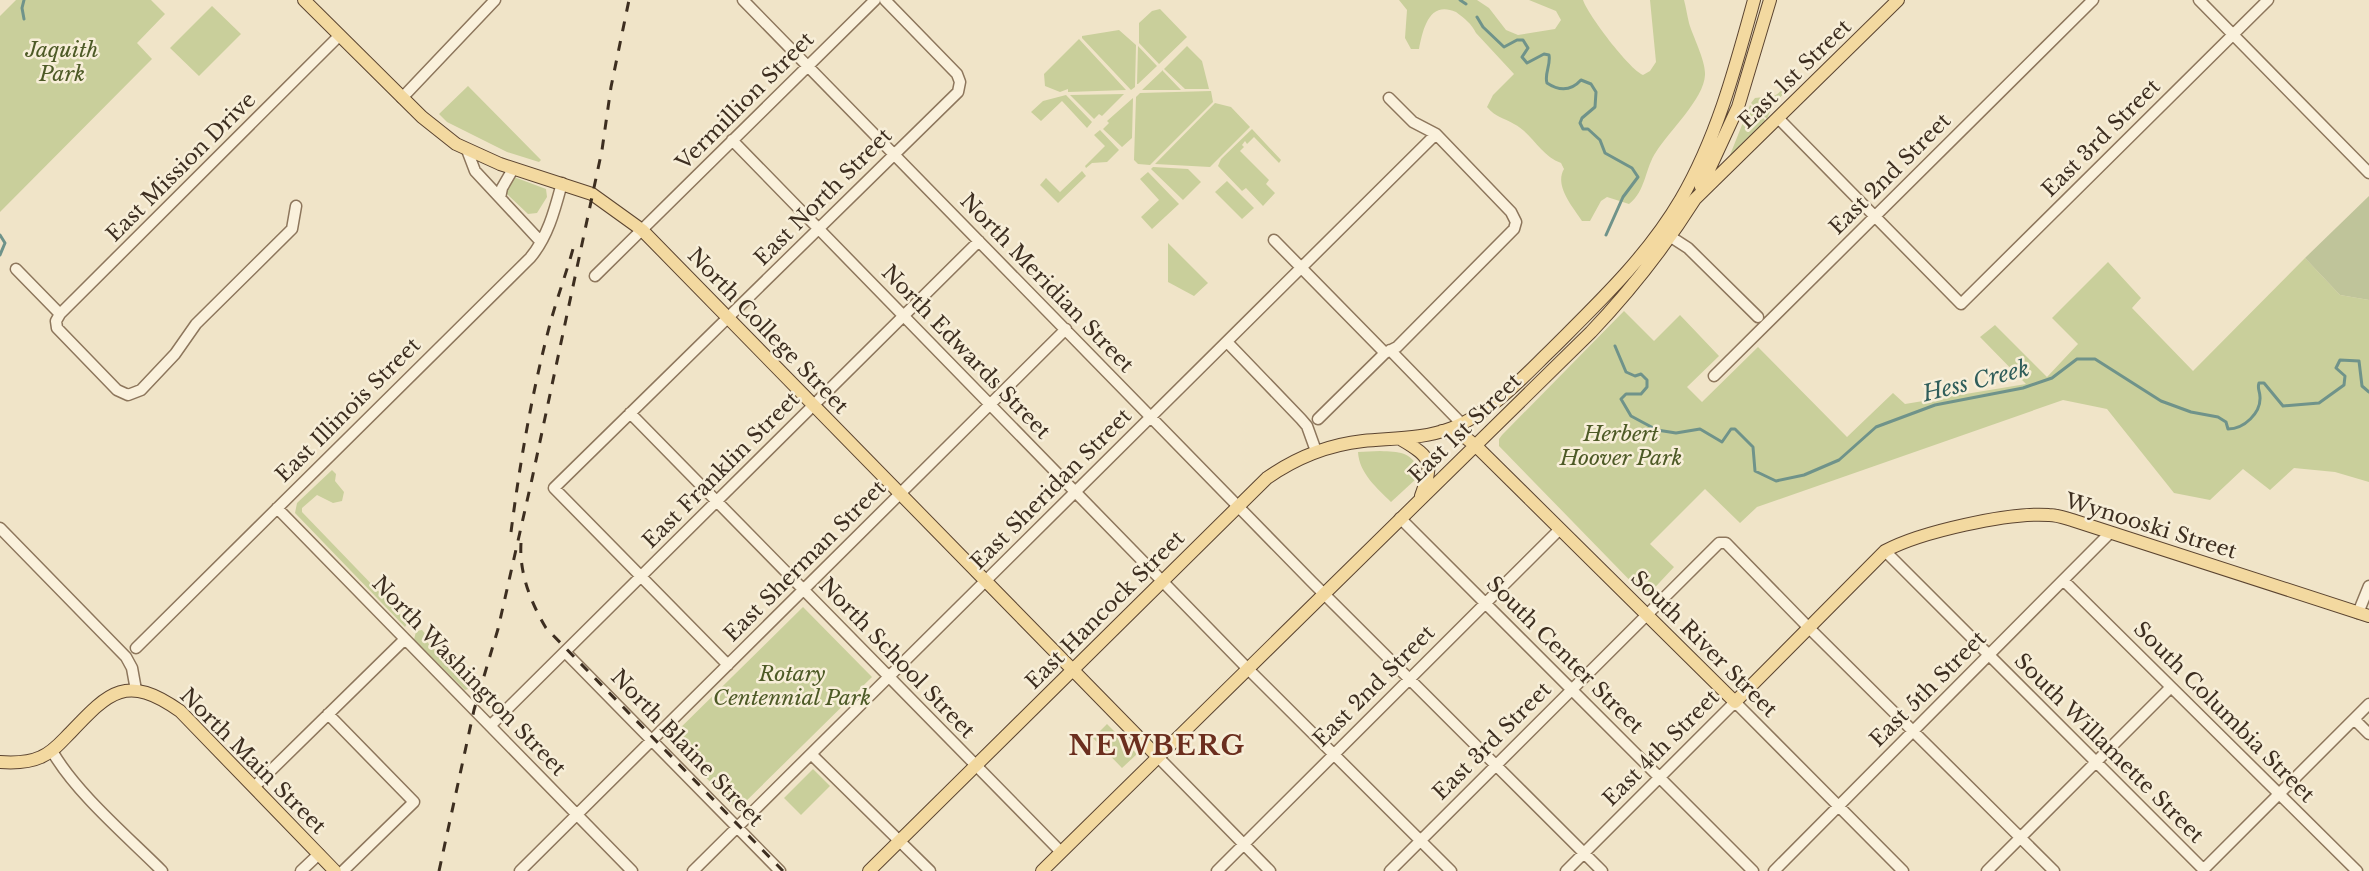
<svg xmlns="http://www.w3.org/2000/svg" width="2369" height="871" viewBox="0 0 2369 871" font-family="'Libre Baskerville',serif">
<style>
.green{fill:#c9cf9b}
.cemetery{fill:#bfc49a}
.lines{fill:none;stroke-linecap:round;stroke-linejoin:round}
.stream{stroke:#6f938a;stroke-width:3}
.minor-casing{stroke:#8d765c;stroke-width:13}
.major-casing{stroke:#5b4430;stroke-width:14}
.minor{stroke:#faf1dc;stroke-width:10}
.major{stroke:#f3d9a0;stroke-width:12}
.rail{stroke:#3d2e20;stroke-width:3;stroke-dasharray:10 10;stroke-linecap:butt}
.labels{text-anchor:middle;dominant-baseline:central;stroke-width:5;stroke-linejoin:round;paint-order:stroke}
.park-label{font-size:21px;font-style:italic;fill:#4d5a26;stroke:#f7eed8}
.street-label{font-size:21px;fill:#3d2e20;stroke:#f7eed8}
.water-label{font-size:22px;font-style:italic;fill:#2f5d5a;stroke:#f7eed8}
.district-label{font-size:27px;font-weight:bold;letter-spacing:1.5px;fill:#6b2e1e;stroke:#f7eed8}
</style>
<rect width="100%" height="100%" fill="#f0e4c8"/>
<path class="green" d="M16 0H151L165 14 137 43 152 59 0 212V16Z
M1399 0H1477L1489 8 1506 30 1518 35 1555 29 1561 20 1556 11 1529 0H1583C1588 15 1629 69 1643 75L1650 71 1656 62 1650 0H1684C1686 7 1687 15 1689 23 1693 37 1706 61 1705 75 1704 99 1669 131 1656 152 1645 168 1646 191 1629 204L1607 197 1601 201 1590 221H1582C1573 207 1554 186 1564 169L1561 163C1541 156 1532 133 1514 124 1503 117 1496 118 1487 107L1493 95 1514 74 1476 33C1471 23 1465 19 1456 12 1429 0 1423 29 1419 49H1411L1405 38 1407 10Z
M212 6 241 34 199 76 170 48Z
M1160 9 1187 37 1159 64 1139 43V23L1152 11Z
M1119 30 1136 45 1135 87 1131 90 1082 38V36Z
M1079 39 1126 90 1068 92V89L1060 92 1045 86 1044 74Z
M1138 46 1157 66 1138 84H1137Z
M1187 46 1202 61 1209 89H1185L1164 69Z
M1162 70 1181 90H1142L1162 71Z
M468 86 541 160 539 162 507 152 447 122 439 114Z
M1785 86 1788 90 1773 104 1767 119 1751 103 1755 98C1771 96 1774 100 1785 86Z
M1211 91 1213 102 1150 165 1138 164 1134 160 1136 97 1140 93Z
M1124 94 1102 116 1099 114 1094 119 1070 95Z
M1066 95 1092 122 1087 128 1062 101 1041 121 1031 112 1043 101Z
M1133 98 1132 138 1122 147 1103 129 1109 123 1107 121Z
M1215 103 1231 107 1250 127 1210 167 1155 164Z
M1750 105 1768 123 1731 156 1730 155Z
M1252 129 1281 160 1279 163 1254 137 1247 144 1245 141 1242 145 1244 147 1240 151 1269 180 1266 184 1275 193 1263 206 1246 188 1242 191 1218 166 1221 159Z
M1100 130 1119 150 1107 162 1092 163 1086 168 1085 166 1105 146 1094 135Z
M1153 167 1188 169 1201 182 1183 200 1151 169Z
M1082 171 1086 176 1058 203 1040 185 1046 178 1060 192Z
M1148 172 1179 204 1152 229 1141 217 1159 200 1140 179Z
M514 177 546 189 547 197 537 213 528 214 507 194 506 191Z
M1227 181 1254 208 1242 219 1215 192Z
M1168 243 1208 283 1194 296 1168 282Z
M2305 258 2340 295 2369 300V482L2335 472 2294 468 2270 490 2243 469 2210 500 2174 493 2107 409 2063 400 1757 507 1740 523 1705 489 1650 544 1674 567 1646 597 1499 446V439L1502 435 1624 311 1654 341 1680 315 1719 356 1687 387 1702 402 1758 347 1847 437 1893 393 1905 404 2026 384 1980 337 1995 325 2047 377 2078 344 2052 318 2108 262 2141 298 2132 308 2193 371Z
M1380 451C1399 452 1411 451 1419 470L1416 479 1391 502C1377 488 1359 473 1358 452Z
M332 470 336 474 335 481 344 492 342 501 333 503 317 495 302 508V512L408 622 405 627 295 513 297 503Z
M803 607 872 677 737 810 669 739Z
M422 630 427 636 428 643 468 681V689L465 690 414 640 416 631Z
M1107 724 1137 754 1122 768 1093 738Z
M813 769 830 786 801 815 784 798Z"/>
<path class="cemetery" d="M2369 196V300L2340 295 2305 258Z"/>
<g class="lines">
<path class="stream" d="M1460 0 1466 4
M1477 17 1483 27 1504 47 1517 40H1523L1528 48 1522 57 1527 63 1544 54 1549 55C1551 65 1544 74 1547 83 1559 91 1571 91 1581 80L1591 84 1596 92 1595 107 1582 118 1580 123 1583 129H1588L1600 140 1605 153 1632 168 1638 177 1623 197 1606 235
M24 19 22 8 24 0
M0 235 5 243 0 255
M1615 346 1626 372 1635 376 1641 374 1647 380V387L1641 394H1626L1621 399 1631 416 1657 430 1676 433 1700 429 1722 442 1731 429H1735L1753 447 1755 471 1776 481 1804 475 1839 460 1876 427 1935 405 2023 388 2052 378 2077 359H2095L2161 401 2191 412 2218 417 2226 422 2228 429C2244 429 2261 413 2260 397 2260 391 2257 389 2259 383H2264L2283 406 2319 403 2344 385 2345 376 2336 368 2340 360 2359 361 2362 386 2369 392"/>
<defs>
<path id="minor" d="M743 0 1312 582 1602 871
M2199 0 2369 173
M402 98 495 0
M1779 119 1961 304 2268 0
M732 140 1247 668 1451 871
M467 150 475 171 541 242
M500 198 502 188 513 169
M296 206 292 229 196 324 175 354 141 390 128 395 117 390 57 328 56 321 60 314 339 36
M1671 237 1688 248 1758 317
M1274 240 1385 353
M16 269 60 314
M595 276 875 0
M1227 342 1301 419 1307 426 1316 451
M1390 350 1462 424
M1714 376 2093 0
M630 413 1061 852
M1318 419 1385 353 1397 347 1514 229 1516 222 1511 212 1436 134 1413 122 1389 98
M277 508 632 871
M1400 518 1753 871
M0 528 126 657 132 668 136 690
M1885 551 2205 871
M2064 581 2357 871
M2358 613 2369 586
M136 648 530 258C548 237 555 209 562 183
M565 652 780 871
M728 665 554 488 958 92 960 82 957 74 885 0
M328 714 414 802 343 871
M2354 719 2369 734
M490 726 979 241
M52 751C76 793 127 836 162 871
M811 754 930 871
M1158 757 1270 871
M254 787 405 639
M301 871 319 854
M520 871 1066 329
M693 871 1436 134
M1217 871 1560 529
M1390 871 1719 543H1726L1808 627 2054 871
M1566 871 1735 702 1903 871
M1774 871 2110 533
M1987 871 2171 687
M2202 871 2369 704"/>
<path id="major" d="M304 0 422 117 456 144 500 164 592 194 642 230 1158 757
M1701 187 1738 107 1770 0
M1442 431 1466 438 1476 446 1735 702 1885 551C1920 532 2009 512 2049 515 2057 515 2065 518 2072 520L2369 616
M1402 440C1433 458 1433 463 1421 496
M0 762C14 763 28 763 41 757 53 752 61 742 70 733 109 692 126 673 180 711L335 871
M869 871 1267 478C1297 457 1327 445 1363 441 1394 438 1423 439 1452 428 1492 412 1521 379 1551 350 1598 303 1647 257 1681 199 1717 137 1735 69 1754 0
M1042 871 1591 332C1630 291 1664 248 1695 199L1898 0"/>
</defs>
<use href="#minor" class="minor-casing"/>
<use href="#major" class="major-casing"/>
<use href="#minor" class="minor"/>
<use href="#major" class="major"/>
<path class="rail" d="M511 532C520 462 532 392 550 324 557 298 566 274 573 249
M521 543C519 573 531 603 546 628L783 871
M439 871 474 710 498 629 532 479 602 150 611 87 629 0"/>
</g>
<g class="labels">
<g class="park-label">
<text x="62" y="50">Jaquith<tspan x="62" dy="24">Park</tspan></text>
<text x="1621" y="434">Herbert<tspan x="1621" dy="24">Hoover Park</tspan></text>
<text x="792" y="674">Rotary<tspan x="792" dy="24">Centennial Park</tspan></text>
</g>
<g class="street-label">
<text transform="translate(1795 74) rotate(-44)">East 1st Street</text>
<text transform="translate(745 101) rotate(-45)">Vermillion Street</text>
<text transform="translate(2101 138) rotate(-45)">East 3rd Street</text>
<text transform="translate(181 167) rotate(-45)">East Mission Drive</text>
<text transform="translate(1890 174) rotate(-45)">East 2nd Street</text>
<text transform="translate(823 197) rotate(-45)">East North Street</text>
<text transform="translate(1047 283) rotate(46)">North Meridian Street</text>
<text transform="translate(768 331) rotate(46)">North College Street</text>
<text transform="translate(966 352) rotate(46)">North Edwards Street</text>
<text transform="translate(348 410) rotate(-45)">East Illinois Street</text>
<text transform="translate(1465 428) rotate(-44)">East 1st Street</text>
<text transform="translate(721 470) rotate(-45)">East Franklin Street</text>
<text transform="translate(1051 489) rotate(-45)">East Sheridan Street</text>
<text transform="translate(2151 526) rotate(17)">Wynooski Street</text>
<text transform="translate(805 561) rotate(-45)">East Sherman Street</text>
<text transform="translate(1105 610) rotate(-45)">East Hancock Street</text>
<text transform="translate(1704 644) rotate(45)">South River Street</text>
<text transform="translate(1565 655) rotate(45)">South Center Street</text>
<text transform="translate(897 658) rotate(46)">North School Street</text>
<text transform="translate(469 676) rotate(46)">North Washington Street</text>
<text transform="translate(1374 686) rotate(-45)">East 2nd Street</text>
<text transform="translate(1928 689) rotate(-45)">East 5th Street</text>
<text transform="translate(2224 712) rotate(45)">South Columbia Street</text>
<text transform="translate(1492 741) rotate(-45)">East 3rd Street</text>
<text transform="translate(687 748) rotate(46)">North Blaine Street</text>
<text transform="translate(1661 748) rotate(-45)">East 4th Street</text>
<text transform="translate(2109 748) rotate(45)">South Willamette Street</text>
<text transform="translate(253 761) rotate(45)">North Main Street</text>
</g>
<g class="water-label">
<text transform="translate(1976 381) rotate(-14)">Hess Creek</text>
</g>
<g class="district-label">
<text x="1157" y="745">NEWBERG</text>
</g>
</g>
</svg>
